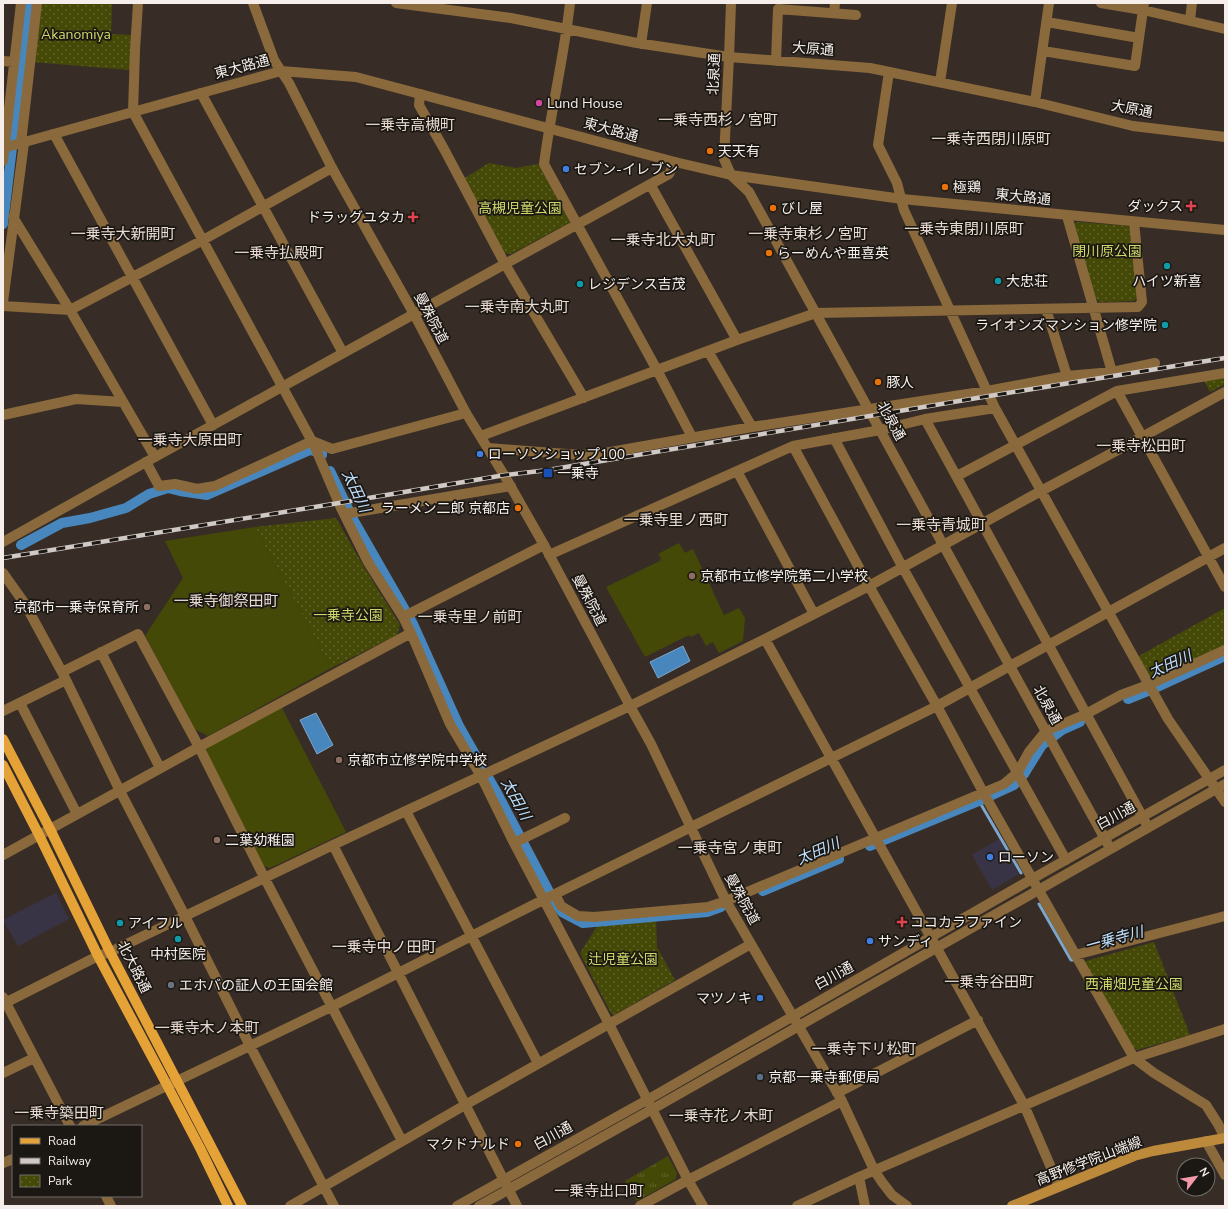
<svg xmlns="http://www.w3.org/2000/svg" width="1228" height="1209" viewBox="0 0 1228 1209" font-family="'Nunito Sans','Noto Sans JP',sans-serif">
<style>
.commercial{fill:#393445}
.grass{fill:url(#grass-tufts)}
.park{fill:url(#park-dots)}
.pitch{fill:#454907}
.water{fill:#4887be;stroke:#7ca6cb}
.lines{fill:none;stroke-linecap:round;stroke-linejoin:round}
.stream{stroke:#7ca6cb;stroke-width:3}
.canal{stroke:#4887be;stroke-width:10}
.minor{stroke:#8a6a3c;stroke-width:10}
.tertiary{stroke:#8a6a3c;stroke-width:10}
.secondary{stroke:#bd8a3c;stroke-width:10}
.primary{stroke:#e5a237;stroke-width:10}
.rail-casing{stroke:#d1c9c5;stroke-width:4.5}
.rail{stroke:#1b1713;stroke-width:3;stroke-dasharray:9;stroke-linecap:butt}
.hotel-dot{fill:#d1479c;stroke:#1b1713;stroke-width:1.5}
.food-dot{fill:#e8710a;stroke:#1b1713;stroke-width:1.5}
.shop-dot{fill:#3f7fe0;stroke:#1b1713;stroke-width:1.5}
.health-dot{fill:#e0444e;stroke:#1b1713;stroke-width:1.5}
.culture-dot{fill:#0f9aa8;stroke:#1b1713;stroke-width:1.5}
.transit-dot{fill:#1a4fb4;stroke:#1b1713;stroke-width:1.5}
.education-dot{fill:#8d6e63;stroke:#1b1713;stroke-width:1.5}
.worship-dot{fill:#6b7280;stroke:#1b1713;stroke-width:1.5}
.service-dot{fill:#5c6f8a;stroke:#1b1713;stroke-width:1.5}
.labels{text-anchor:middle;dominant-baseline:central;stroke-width:3.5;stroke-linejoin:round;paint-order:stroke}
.park-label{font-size:14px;fill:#cfd96a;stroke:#1b1713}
.street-label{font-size:14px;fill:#f5eeea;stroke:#1b1713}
.poi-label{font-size:14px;fill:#f5eeea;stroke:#1b1713;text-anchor:start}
.neighbourhood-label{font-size:15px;fill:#e8dad1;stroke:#1b1713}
.water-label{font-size:15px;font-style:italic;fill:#c0e0ff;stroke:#1b1713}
</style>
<defs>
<pattern id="grass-tufts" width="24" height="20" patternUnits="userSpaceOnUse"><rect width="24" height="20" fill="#454907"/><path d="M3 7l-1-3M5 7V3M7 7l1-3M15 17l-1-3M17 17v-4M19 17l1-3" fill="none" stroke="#60642b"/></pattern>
<pattern id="park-dots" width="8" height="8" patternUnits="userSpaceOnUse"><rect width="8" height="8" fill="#454907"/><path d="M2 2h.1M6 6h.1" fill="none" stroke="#60642b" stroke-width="1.8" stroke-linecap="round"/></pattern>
</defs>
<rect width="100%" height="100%" fill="#382d26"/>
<path class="commercial" d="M999 839 1019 874 992 890 972 855Z
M56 893 69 919 18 946 3 920Z"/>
<path class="grass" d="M668 1156 677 1173 676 1179 637 1201 625 1181Z"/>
<path class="park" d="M39 3H112L111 34 131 35 130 70 32 62Z
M489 163 516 168 538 164 570 222 511 254 504 253 463 179Z
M1077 222 1128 226 1131 230 1138 296 1134 301 1100 302 1094 297 1073 225Z
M1225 377V384L1210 392 1204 380Z
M336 518 364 567 400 625 397 635 331 668 255 527Z
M1225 608V648L1150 680 1137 657Z
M656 920 657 947 675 980 614 1015 611 1013 580 953 598 925Z
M1154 942 1190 1035 1137 1050 1133 1047 1082 962Z"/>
<path class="pitch" d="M255 527 331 668 208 736 195 729 145 636 183 578 165 541Z
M679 543 685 553 693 549 724 615 739 608 745 618 743 641 719 653 713 642 706 646 699 633 690 637 689 635 645 657 606 587 660 561 661 558 658 554Z
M281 706 346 832 270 868 264 866 206 751 208 746Z"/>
<path class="water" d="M683 646 690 661 658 678 650 662Z
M316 713 333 745 317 754 300 720Z"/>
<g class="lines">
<path class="stream" d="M979 801 1021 873
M1039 904 1071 960H1076"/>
<path class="canal" d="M3 224 29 3
M330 471 354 521 413 624 459 726 497 793 555 903 562 912 583 923 707 912 721 907
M21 545 62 523 90 518 126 508 149 494 168 488 180 491 207 495 310 450 322 453V455
M1128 699 1155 688 1225 656
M870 846 979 801 1014 785 1024 774 1042 745 1062 730 1080 722
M763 891 839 859"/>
<path class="minor" d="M138 3 135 50 133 112 314 445 341 508 368 562 403 617
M253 3 274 60 281 71
M396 3 511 18 637 43 729 57 870 68 1035 102 1133 126 1225 137
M570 3C564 57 551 110 544 164L657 370 692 437
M1101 3 1143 10 1225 29
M834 13 835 3
M1190 20 1192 3
M1047 22 1139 38
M641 44 647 3
M1043 51 1135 66 1144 3
M3 61 14 62
M776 61 778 9 856 15
M889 72 878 145 897 183 904 210 987 391 995 408 1168 719 1225 802
M940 82 952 3
M201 93 343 353
M420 94 419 105 444 149 505 264 584 398
M1035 102 1049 3
M54 134 213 425
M21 143 37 3
M3 161 21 3
M650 184 737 340
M1067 216 1112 372
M13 217 70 310 155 457
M3 302 24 143
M3 306 70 310 203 240 332 168
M1046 309 1067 376
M414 314 669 174 675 162
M708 351 752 427
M1117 391 1225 587
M3 415 76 399 123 402
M925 419 1148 827
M481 436 737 340 816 313 1138 307 1142 302 1134 222
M834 438 903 568 1066 860
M793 446 869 586 937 706 983 792 1134 1058 1154 1073 1206 1105 1218 1124 1225 1138
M488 448 580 455 599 454 752 427 987 391 1067 376 1112 372 1155 363
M146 462 159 486 175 484 197 489 215 486 312 441 332 449 466 413
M737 471 814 614
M957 476 1117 391 1225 373
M345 514 511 486
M544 545 403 617 411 633 450 724 481 776 514 843 609 1024 688 1180 703 1206
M549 555 793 446 880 430 925 419 995 408
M3 573 25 604 62 672
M765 639 1024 1105 1059 1186
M101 652 160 768
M20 703 77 814
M630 706 651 744 726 901 842 1101 874 1170 882 1182 892 1195 907 1206
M3 711 66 680
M406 811 538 1063
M514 843 565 818
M333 845 517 1206
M3 855 199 747 411 633
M555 894 561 906 578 916 594 917 708 907 726 901 1004 784 1018 772 1029 752 1046 731 1086 714 1121 695 1148 685 1225 650
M110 952 333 845 630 706 765 639 869 586 1041 491 1142 437 1225 392
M1075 955 1225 916
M3 997 70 1126
M3 1073 34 1058
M837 1093 978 1020
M83 1126 331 1007 543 900 937 706 1225 548
M1206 1141 1225 1175
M3 1163 13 1159
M859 1177 865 1206
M106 1196 111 1206
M290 1206 465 1105 751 944
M334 1206 250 1046 185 916 120 791 66 680 62 672 138 634 199 747 264 877 402 1141
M640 1206 688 1180 842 1101
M797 1206 859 1177 1134 1058 1225 1029"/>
<path class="tertiary" d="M731 3 729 57 724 159 731 175 749 192 1110 848
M281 71 289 83 332 168 414 314 466 413 507 480 544 545 630 706
M3 148 281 71 356 77 675 162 731 175 902 199 1225 230
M3 542 146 462 414 314
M3 1004 98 956 110 952
M457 1206 647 1100 1032 879 1225 770
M479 1206 658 1106 1225 784"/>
<path class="secondary" d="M1012 1206 1134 1156 1153 1151 1225 1138"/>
<path class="primary" d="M3 739 50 829 110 952 242 1206
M3 765 39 835 98 956 167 1085 200 1148 228 1206"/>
<defs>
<path id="rail" d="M3 558 339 503 505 475 548 470 989 396 1225 358"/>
</defs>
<use href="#rail" class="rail-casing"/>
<use href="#rail" class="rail"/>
</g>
<circle class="hotel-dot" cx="539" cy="103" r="4"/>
<g class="food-dot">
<circle cx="710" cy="151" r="4"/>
<circle cx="945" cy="187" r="4"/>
<circle cx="773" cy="208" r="4"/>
<circle cx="769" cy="253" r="4"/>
<circle cx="878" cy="382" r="4"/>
<circle cx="518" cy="508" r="4"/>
<circle cx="518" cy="1144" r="4"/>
</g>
<g class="shop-dot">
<circle cx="566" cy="169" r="4"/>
<circle cx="480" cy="454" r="4"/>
<circle cx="990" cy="857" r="4"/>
<circle cx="870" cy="941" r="4"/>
<circle cx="760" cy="998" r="4"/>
</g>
<g class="health-dot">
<path d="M1189 200h4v4h4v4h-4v4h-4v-4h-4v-4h4z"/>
<path d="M411 211h4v4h4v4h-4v4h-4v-4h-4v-4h4z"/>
<path d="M900 916h4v4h4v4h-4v4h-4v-4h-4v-4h4z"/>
</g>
<g class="culture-dot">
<circle cx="1167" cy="266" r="4"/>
<circle cx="998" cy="281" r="4"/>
<circle cx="580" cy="284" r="4"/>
<circle cx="1165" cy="325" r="4"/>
<circle cx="120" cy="923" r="4"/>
<circle cx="178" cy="939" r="4"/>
</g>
<rect class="transit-dot" x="543" y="468" width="10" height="10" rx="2"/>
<g class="education-dot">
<circle cx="692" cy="576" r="4"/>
<circle cx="147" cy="607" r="4"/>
<circle cx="339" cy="760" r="4"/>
<circle cx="217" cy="840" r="4"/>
</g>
<circle class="worship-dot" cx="171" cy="985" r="4"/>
<circle class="service-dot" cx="760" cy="1077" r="4"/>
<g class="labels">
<g class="park-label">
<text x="76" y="34">Akanomiya</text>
<text x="520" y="208">高槻児童公園</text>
<text x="1107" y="251">閉川原公園</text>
<text x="348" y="615">一乗寺公園</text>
<text x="623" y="959">辻児童公園</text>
<text x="1134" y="984">西浦畑児童公園</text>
</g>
<g class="street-label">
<text transform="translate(813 49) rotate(4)">大原通</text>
<text transform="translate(242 67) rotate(-15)">東大路通</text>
<text transform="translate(714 74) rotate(-87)">北泉通</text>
<text transform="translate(1132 109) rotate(10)">大原通</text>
<text transform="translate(611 130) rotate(15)">東大路通</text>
<text transform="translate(1023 197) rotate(6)">東大路通</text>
<text transform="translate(431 318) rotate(62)">曼殊院道</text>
<text transform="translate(891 421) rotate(61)">北泉通</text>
<text transform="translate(589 600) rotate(62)">曼殊院道</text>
<text transform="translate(1047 705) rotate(61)">北泉通</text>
<text transform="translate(1116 816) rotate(-29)">白川通</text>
<text transform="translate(742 899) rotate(61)">曼殊院道</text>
<text transform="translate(134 967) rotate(63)">北大路通</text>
<text transform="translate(834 976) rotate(-29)">白川通</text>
<text transform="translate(553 1136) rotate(-29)">白川通</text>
<text transform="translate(1089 1161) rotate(-21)">高野修学院山端線</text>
</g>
<g class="poi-label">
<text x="547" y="103">Lund House</text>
<text x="718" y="151">天天有</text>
<text x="574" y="169">セブン-イレブン</text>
<text x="953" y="187">極鶏</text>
<text x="1183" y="206" text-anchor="end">ダックス</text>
<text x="781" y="208">びし屋</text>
<text x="405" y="217" text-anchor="end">ドラッグユタカ</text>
<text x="777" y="253">らーめんや亜喜英</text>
<text x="1006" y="281">大忠荘</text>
<text x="1167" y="281" text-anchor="middle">ハイツ新喜</text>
<text x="588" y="284">レジデンス吉茂</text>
<text x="1157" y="325" text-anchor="end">ライオンズマンション修学院</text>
<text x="886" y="382">豚人</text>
<text x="488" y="454">ローソンショップ100</text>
<text x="557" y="473">一乗寺</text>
<text x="510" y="508" text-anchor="end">ラーメン二郎 京都店</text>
<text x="700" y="576">京都市立修学院第二小学校</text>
<text x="139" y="607" text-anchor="end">京都市一乗寺保育所</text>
<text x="347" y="760">京都市立修学院中学校</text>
<text x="225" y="840">二葉幼稚園</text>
<text x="998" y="857">ローソン</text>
<text x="910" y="922">ココカラファイン</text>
<text x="128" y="923">アイフル</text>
<text x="878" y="941">サンディ</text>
<text x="178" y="954" text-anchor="middle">中村医院</text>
<text x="179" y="985">エホバの証人の王国会館</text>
<text x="752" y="998" text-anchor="end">マツノキ</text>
<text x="768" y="1077">京都一乗寺郵便局</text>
<text x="510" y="1144" text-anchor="end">マクドナルド</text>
</g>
<g class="neighbourhood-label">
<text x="718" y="120">一乗寺西杉ノ宮町</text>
<text x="410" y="125">一乗寺高槻町</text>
<text x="991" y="139">一乗寺西閉川原町</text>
<text x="964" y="229">一乗寺東閉川原町</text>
<text x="123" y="234">一乗寺大新開町</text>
<text x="808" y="234">一乗寺東杉ノ宮町</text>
<text x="663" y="240">一乗寺北大丸町</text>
<text x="279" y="253">一乗寺払殿町</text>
<text x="517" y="307">一乗寺南大丸町</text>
<text x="190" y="440">一乗寺大原田町</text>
<text x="1141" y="446">一乗寺松田町</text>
<text x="676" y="520">一乗寺里ノ西町</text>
<text x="941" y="525">一乗寺青城町</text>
<text x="226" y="601">一乗寺御祭田町</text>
<text x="470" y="617">一乗寺里ノ前町</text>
<text x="730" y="848">一乗寺宮ノ東町</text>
<text x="384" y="947">一乗寺中ノ田町</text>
<text x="989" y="982">一乗寺谷田町</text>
<text x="207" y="1028">一乗寺木ノ本町</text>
<text x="864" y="1049">一乗寺下リ松町</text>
<text x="59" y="1113">一乗寺築田町</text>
<text x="721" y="1116">一乗寺花ノ木町</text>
<text x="599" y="1191">一乗寺出口町</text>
</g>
<g class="water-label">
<text transform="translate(356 491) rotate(65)">太田川</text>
<text transform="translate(1170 664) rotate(-24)">太田川</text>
<text transform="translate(516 799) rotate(61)">太田川</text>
<text transform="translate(818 851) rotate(-23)">太田川</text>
<text transform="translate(1114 939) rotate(-15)">一乗寺川</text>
</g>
</g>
<rect width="1228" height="1209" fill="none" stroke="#f5eeea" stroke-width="8"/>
<rect x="12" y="1125" width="130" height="72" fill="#1b1713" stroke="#726d69"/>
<rect x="20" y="1138" width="20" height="6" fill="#e5a237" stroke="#726d69"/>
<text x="48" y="1145" font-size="12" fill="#f5eeea">Road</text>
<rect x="20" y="1158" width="20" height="6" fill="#d1c9c5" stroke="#726d69"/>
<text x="48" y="1165" font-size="12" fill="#f5eeea">Railway</text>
<rect x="20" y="1175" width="20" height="12" fill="url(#park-dots)" stroke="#726d69"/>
<text x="48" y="1185" font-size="12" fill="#f5eeea">Park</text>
<g transform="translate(1196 1177) rotate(59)"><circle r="19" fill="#1b1713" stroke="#726d69"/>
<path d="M0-3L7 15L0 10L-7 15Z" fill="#f39aaa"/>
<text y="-6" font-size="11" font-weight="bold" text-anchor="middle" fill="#f5eeea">N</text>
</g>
</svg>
